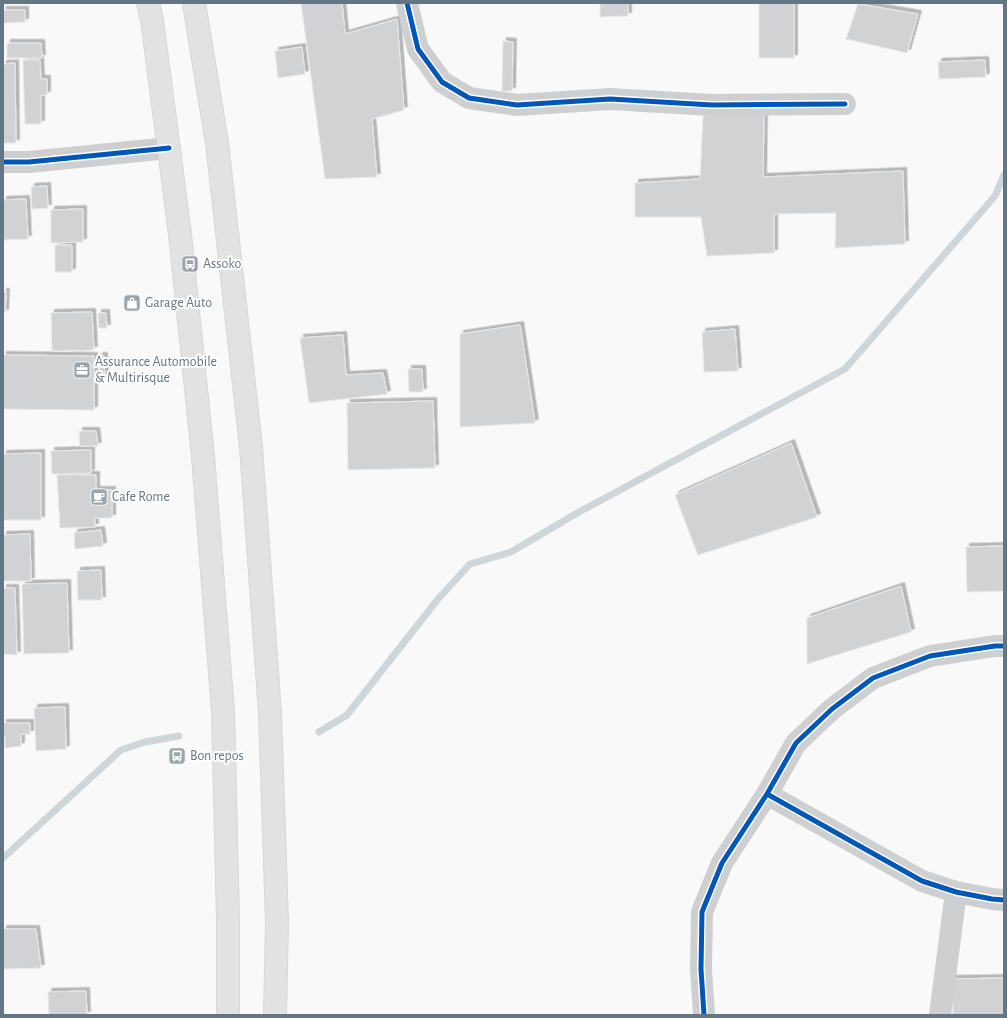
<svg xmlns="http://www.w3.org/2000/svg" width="1007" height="1018" viewBox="0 0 1007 1018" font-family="'Alegreya Sans',sans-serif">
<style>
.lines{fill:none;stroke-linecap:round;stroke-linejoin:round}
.stream{stroke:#ced6d9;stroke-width:7}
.building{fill:#d0d2d3;stroke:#e8e8e8;filter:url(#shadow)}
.primary-casing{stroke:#d5d6d7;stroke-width:24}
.street{stroke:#cecfd0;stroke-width:22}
.primary{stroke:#e1e2e2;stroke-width:22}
.cycleway-casing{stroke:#fff;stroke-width:8}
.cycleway{stroke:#0057b8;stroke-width:5}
.labels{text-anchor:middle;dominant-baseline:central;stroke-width:4;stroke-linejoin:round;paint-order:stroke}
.poi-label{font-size:14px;fill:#657683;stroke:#fff;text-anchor:start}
</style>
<defs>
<filter id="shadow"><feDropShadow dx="3.5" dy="-3.5" stdDeviation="0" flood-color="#0004"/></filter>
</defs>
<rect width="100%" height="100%" fill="#f9f9f9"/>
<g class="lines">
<path class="stream" d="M319 732 347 715 438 599 470 564 511 552 579 512 845 369 995 196 1004 175
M3 858 121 750 145 742 179 736"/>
</g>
<path class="building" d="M301 3H342L345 34 397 19 404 110 372 119 377 177 325 179Z
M600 3H628V16L600 17Z
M759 3H794V58H759Z
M858 4 918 14 907 53 846 39Z
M3 10H25V22L3 23Z
M503 41 513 42 512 91H502Z
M7 43H41L42 58H7Z
M302 47 305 74 278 78 275 51Z
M23 60H40L41 79H47V95H41V124H25Z
M985 60 986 77 939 79 938 62Z
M15 63 16 143H3V64Z
M764 113 763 177 903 171 905 244 835 248 836 213 774 214V253L707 256 701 217H635V183L700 179 703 116Z
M47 186 48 208 32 209 31 187Z
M26 199 28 239 3 240V200Z
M83 209V242L51 243V210Z
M55 245H72V272H55Z
M3 292H6L5 313H3Z
M92 312 94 350 52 351 51 313Z
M98 313H106L107 328H99Z
M520 325 535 423 460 427V334Z
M735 329 738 371 704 372 702 332Z
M343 335 346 375 383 373 387 394 309 403 300 338Z
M3 355 94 356V410L3 409Z
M99 356H104L105 382H100Z
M408 369H422L423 392H409Z
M433 401 435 468 348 470 347 403Z
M79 431H96L98 446H80Z
M791 443 817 517 698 555 675 495Z
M91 450V473L52 474 51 451Z
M41 453V520H3V454Z
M57 475H96V490H112V518H95V527L60 528Z
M101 530 103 546 75 549 74 533Z
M30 534 31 581H3V535Z
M1004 546V591L967 592 966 547Z
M101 570 102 600H78L77 571Z
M67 583 69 653 24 654 22 584Z
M901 586 911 632 807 664V618Z
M3 588H15L17 655 3 654Z
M65 707 66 749 36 751 34 708Z
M3 723H30V734H21V746L5 748V736H3Z
M3 929H36L41 968 3 969Z
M1004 978V1015H953L952 979Z
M86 991 87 1015H49L48 992Z"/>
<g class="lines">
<defs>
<path id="primary" d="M148 3 152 20 180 234 203 456 223 712 228 921V1015
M194 3 217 143 251 447 270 713 277 922 275 1015"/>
</defs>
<use href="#primary" class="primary-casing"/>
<path class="street" d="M407 3 418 49 442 82 469 98 517 105 610 99 712 105 845 104
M3 162H29L169 148
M767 794 922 881 956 892 992 899 1004 900
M704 1015 701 969 702 912 722 863 767 794 796 743 832 709 873 678 930 656 995 646H1004
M940 1015 956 892"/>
<use href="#primary" class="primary"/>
<defs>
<path id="cycleway" d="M407 3 418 49 442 82 469 98 517 105 610 99 712 105 845 104
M3 162H29L169 148
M767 794 922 881 956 892 992 899 1004 900
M704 1015 701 969 702 912 722 863 767 794 796 743 832 709 873 678 930 656 995 646H1004"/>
</defs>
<use href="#cycleway" class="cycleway-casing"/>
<use href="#cycleway" class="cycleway"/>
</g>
<defs>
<symbol id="bus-square" viewBox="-11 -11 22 22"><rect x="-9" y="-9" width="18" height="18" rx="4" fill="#99a4ac" stroke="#fff"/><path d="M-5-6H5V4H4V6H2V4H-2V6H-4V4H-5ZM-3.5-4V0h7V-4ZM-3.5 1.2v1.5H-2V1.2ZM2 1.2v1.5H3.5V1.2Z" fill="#fff"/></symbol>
<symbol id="shop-square" viewBox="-11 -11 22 22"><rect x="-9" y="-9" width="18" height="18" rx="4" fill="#99a4ac" stroke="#fff"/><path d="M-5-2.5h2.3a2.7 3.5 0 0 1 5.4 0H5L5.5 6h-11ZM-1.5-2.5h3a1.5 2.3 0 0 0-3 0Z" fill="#fff"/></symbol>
<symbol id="office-square" viewBox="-11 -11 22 22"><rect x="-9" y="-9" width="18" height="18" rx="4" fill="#99a4ac" stroke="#fff"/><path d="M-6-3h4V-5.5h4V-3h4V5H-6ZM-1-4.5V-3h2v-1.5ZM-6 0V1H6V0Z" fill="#fff"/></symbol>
<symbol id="cafe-square" viewBox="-11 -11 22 22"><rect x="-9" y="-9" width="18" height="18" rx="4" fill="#99a4ac" stroke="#fff"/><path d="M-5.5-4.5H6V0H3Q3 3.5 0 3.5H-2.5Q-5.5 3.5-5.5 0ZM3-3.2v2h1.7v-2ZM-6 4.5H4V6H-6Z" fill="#fff"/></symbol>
</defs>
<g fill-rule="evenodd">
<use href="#bus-square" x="180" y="254" width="20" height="20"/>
<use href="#shop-square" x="122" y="293" width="20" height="20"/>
<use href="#office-square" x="72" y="360" width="20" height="20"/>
<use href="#cafe-square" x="89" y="487" width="20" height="20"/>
<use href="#bus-square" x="167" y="746" width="20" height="20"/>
</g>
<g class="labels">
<g class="poi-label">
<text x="203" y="264">Assoko</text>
<text x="145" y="303">Garage Auto</text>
<text x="95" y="362">Assurance Automobile<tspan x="95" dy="16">&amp; Multirisque</tspan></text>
<text x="112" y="497">Cafe Rome</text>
<text x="190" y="756">Bon repos</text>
</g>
</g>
<rect width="1007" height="1018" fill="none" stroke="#657683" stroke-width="8"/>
</svg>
